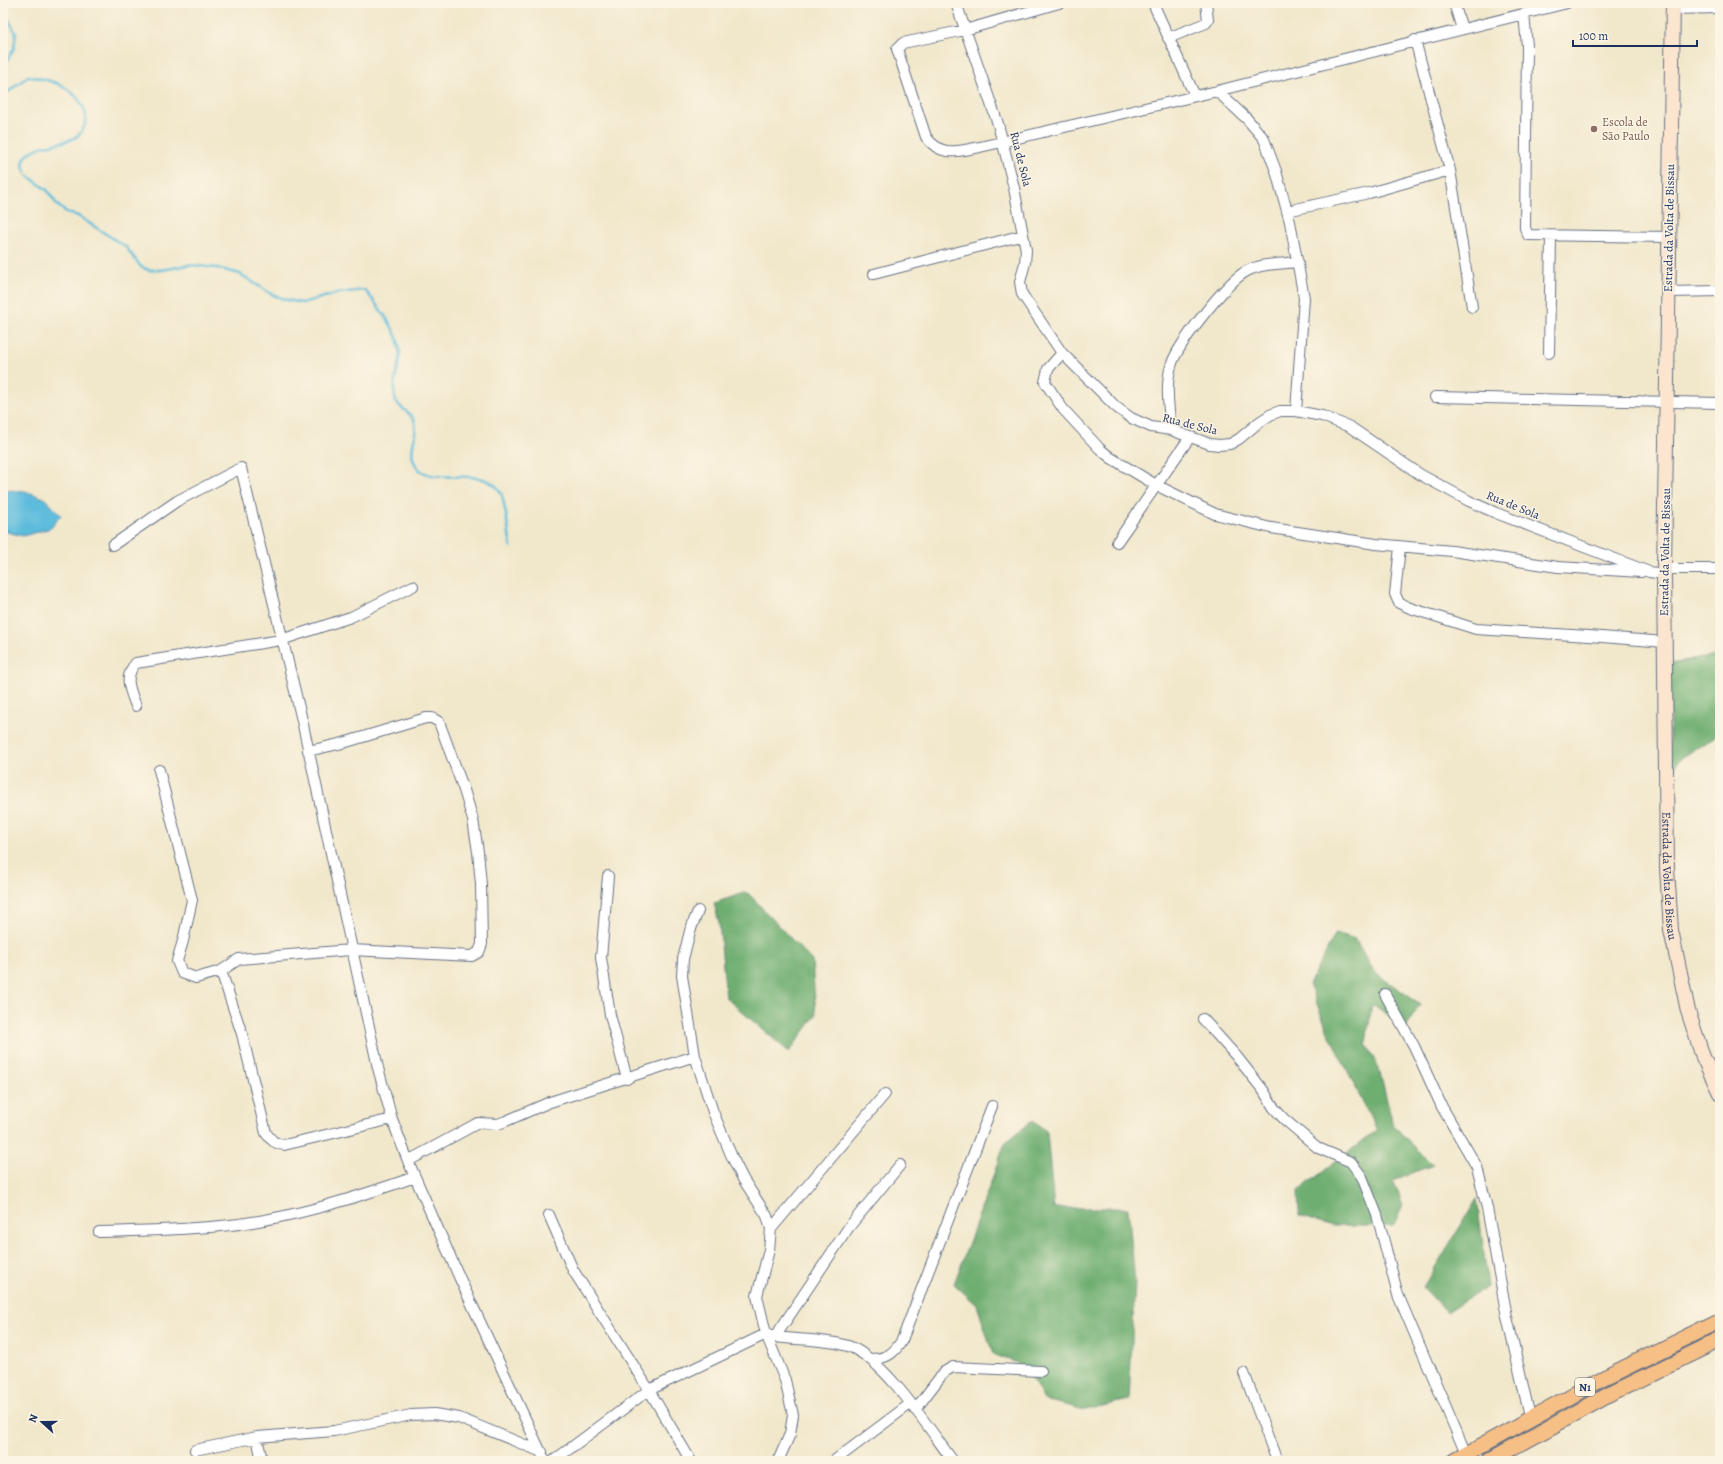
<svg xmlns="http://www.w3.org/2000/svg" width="1723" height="1464" viewBox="0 0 1723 1464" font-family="Alegreya,serif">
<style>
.forest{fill:#6eae71;stroke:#446e68}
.water{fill:#5dbcdc;stroke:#3c769d}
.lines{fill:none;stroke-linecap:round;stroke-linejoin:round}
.stream{stroke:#5dbcdc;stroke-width:2.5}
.minor-casing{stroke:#667084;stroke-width:12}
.secondary-casing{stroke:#667084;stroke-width:16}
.primary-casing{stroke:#667084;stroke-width:17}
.minor{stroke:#fff;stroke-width:10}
.secondary{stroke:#fbe5cf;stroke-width:14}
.primary{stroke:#f5bf86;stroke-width:15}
.education-dot{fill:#8d6e63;stroke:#fcf5e5;stroke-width:1.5}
.labels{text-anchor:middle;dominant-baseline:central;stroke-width:3;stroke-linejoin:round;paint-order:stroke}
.shield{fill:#fcf5e5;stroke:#5e6a86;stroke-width:1}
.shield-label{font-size:11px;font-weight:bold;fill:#1b2f5e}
.education-label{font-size:12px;fill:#785e54;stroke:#fcf5e5;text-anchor:start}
.street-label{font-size:12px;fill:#1b2f5e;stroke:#fcf5e5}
</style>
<rect width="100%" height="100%" fill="#fcf5e5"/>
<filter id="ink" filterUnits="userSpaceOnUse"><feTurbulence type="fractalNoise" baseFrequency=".025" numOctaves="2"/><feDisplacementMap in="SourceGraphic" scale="8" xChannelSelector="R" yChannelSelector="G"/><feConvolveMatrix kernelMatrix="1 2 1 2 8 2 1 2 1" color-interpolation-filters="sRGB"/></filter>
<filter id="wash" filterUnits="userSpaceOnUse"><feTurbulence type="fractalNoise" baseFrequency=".012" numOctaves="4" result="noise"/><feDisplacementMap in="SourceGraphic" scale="16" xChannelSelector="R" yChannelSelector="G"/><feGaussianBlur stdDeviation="0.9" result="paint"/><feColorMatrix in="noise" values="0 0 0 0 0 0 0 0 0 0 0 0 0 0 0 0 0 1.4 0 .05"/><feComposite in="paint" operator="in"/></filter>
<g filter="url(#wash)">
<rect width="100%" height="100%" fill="#f1e8cc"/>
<path class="forest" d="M1720 655V733L1680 759 1670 774V664Z
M747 892 812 961 816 1015 789 1052 726 998 719 923 714 903Z
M1336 933 1355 939 1375 973 1420 1004 1406 1027 1372 1004 1366 1043 1379 1069 1393 1125 1433 1165 1393 1180 1403 1206 1393 1226H1333L1299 1216 1298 1191 1377 1130 1329 1034 1309 984Z
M1033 1120 1047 1132 1054 1208H1128L1135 1282 1129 1400 1085 1410 1044 1400 1025 1366 993 1354 977 1305 954 1284 1005 1143Z
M1477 1199 1488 1286 1447 1313 1423 1287Z"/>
<path class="water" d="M3 490 25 491 44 498 61 515 51 528 23 536 3 531Z"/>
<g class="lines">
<path class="stream" d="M3 15 7 17 16 33 14 48 8 59 3 60
M3 96 28 76C50 80 70 84 82 105 85 110 87 117 85 123 80 151 39 137 25 158 24 160 23 164 23 167L27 175 47 190 58 206 68 213 78 216 126 247 141 267 149 270H161L189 265 217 268 240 274 273 295 287 300 302 303 339 293 365 290C381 311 404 334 399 362 397 374 392 385 395 398 397 409 413 412 415 423 418 438 406 452 417 467 433 488 486 463 501 493 505 502 509 535 511 547"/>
</g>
</g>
<g filter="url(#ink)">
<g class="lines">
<defs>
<path id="minor" d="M956 3 998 124 1014 188 1026 250 1025 263 1020 282 1022 294 1062 353 1116 407 1131 418 1151 427 1171 430 1210 444 1219 445 1230 444 1239 439 1258 423 1270 415 1280 411H1296L1322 416 1350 427 1421 475 1469 501 1496 513 1649 572 1665 574
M1059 3 965 30 903 43 897 49 926 137C942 158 957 151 980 147L1217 91 1567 3
M1153 3 1195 96
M1454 3 1462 29
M1673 9 1720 8
M1524 14 1527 46 1525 228 1528 235 1668 237
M1168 38 1206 23 1208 20 1206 3
M1415 40 1450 170 1472 307
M1217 91 1247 119 1264 139 1276 171 1290 222 1304 298 1296 411
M1287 211 1369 193 1450 170
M874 274 1023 235
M1668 292 1720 291
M1062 353 1048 369 1045 382 1063 409 1100 449 1111 458 1156 485 1215 514 1271 528 1376 544 1452 551 1558 567 1641 572
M1549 353 1551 236
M1435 397 1720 403
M1171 430C1169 410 1165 385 1171 366 1177 345 1228 280 1247 271 1261 263 1282 264 1298 262
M1117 542 1190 437
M113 545 177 501 241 468 301 716 378 1068 392 1119 408 1161 461 1281 545 1461
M1400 547 1395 594 1399 603 1410 608 1476 629 1589 636 1665 642
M1664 569H1720
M136 706C130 690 123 677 136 663L281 640 351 617 413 586
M159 770 192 900 183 941 177 961 182 973 196 978 221 971 239 959 351 950 472 956 479 952 482 944 481 884 478 852 473 820 464 790 439 722 432 718H426L343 743 308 751
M608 876 601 958 610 1015 627 1079
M698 911 690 931 683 959 682 976 695 1056 713 1112 732 1157 743 1179 767 1216 771 1229 769 1250 757 1296 766 1334 785 1380 793 1415 790 1434 778 1461
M221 971 242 1034 266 1133C271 1141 276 1144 284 1145L392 1119
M1385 994 1414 1046 1442 1107 1477 1167 1487 1208 1507 1317 1530 1417
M1203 1019 1237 1057 1263 1090 1274 1108 1284 1119 1318 1148 1351 1162 1362 1177 1377 1215 1398 1295 1466 1454
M408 1161 478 1123 498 1124 506 1121 550 1102 695 1056
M549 1215 573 1270 649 1390 691 1461
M771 1229 885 1094
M99 1232C139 1231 180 1230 221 1226 287 1220 352 1199 415 1177
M775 1337 849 1227 900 1165
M870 1359C886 1359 894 1354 902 1340L992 1106
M1244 1373 1277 1461
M915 1410 944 1372 953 1367 1041 1371
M257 1437 262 1461
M195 1450 257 1437 334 1431 411 1415 434 1414 459 1418 542 1452
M553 1461 649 1390 766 1334 775 1337C797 1340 827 1339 848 1346 885 1359 929 1429 953 1461
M834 1461 910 1404"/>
<g id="secondary">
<path id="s1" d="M1673 3 1664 569 1667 869 1671 930 1688 1011 1703 1057 1720 1093"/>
</g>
<path id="primary" d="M1454 1461 1600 1380 1720 1321
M1489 1461 1614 1392 1720 1340"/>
</defs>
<use href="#minor" class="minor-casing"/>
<use href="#secondary" class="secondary-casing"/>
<use href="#primary" class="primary-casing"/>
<use href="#minor" class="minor"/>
<use href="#secondary" class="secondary"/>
<use href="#primary" class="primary"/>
</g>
</g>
<circle class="education-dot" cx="1594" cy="129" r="4"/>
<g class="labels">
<rect class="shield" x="1575" y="1378" width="20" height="18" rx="3"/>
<g class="shield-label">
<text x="1585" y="1387">N1</text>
</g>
<g class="education-label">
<text x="1602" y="122">Escola de<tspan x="1602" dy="14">São Paulo</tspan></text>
</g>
<g class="street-label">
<text transform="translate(1021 159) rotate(76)">Rua de Sola</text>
<text transform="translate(1669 228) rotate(-89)">Estrada da Volta de Bissau</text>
<text transform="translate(1190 424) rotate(14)">Rua de Sola</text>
<text transform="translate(1513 505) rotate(22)">Rua de Sola</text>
<text transform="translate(1665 552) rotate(-89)">Estrada da Volta de Bissau</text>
<text stroke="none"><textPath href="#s1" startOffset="873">Estrada da Volta de Bissau</textPath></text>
</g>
</g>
<rect width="1723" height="1464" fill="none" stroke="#fcf5e5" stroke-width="16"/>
<g transform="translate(42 1422) rotate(291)" stroke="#fcf5e5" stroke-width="3" paint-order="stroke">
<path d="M0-3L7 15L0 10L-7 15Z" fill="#1b2f5e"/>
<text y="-6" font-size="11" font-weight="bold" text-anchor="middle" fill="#1b2f5e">N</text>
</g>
<path d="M1573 40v6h124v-6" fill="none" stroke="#1b2f5e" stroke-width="2"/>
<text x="1579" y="40" font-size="12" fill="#1b2f5e" stroke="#fcf5e5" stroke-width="3" paint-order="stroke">100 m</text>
</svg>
